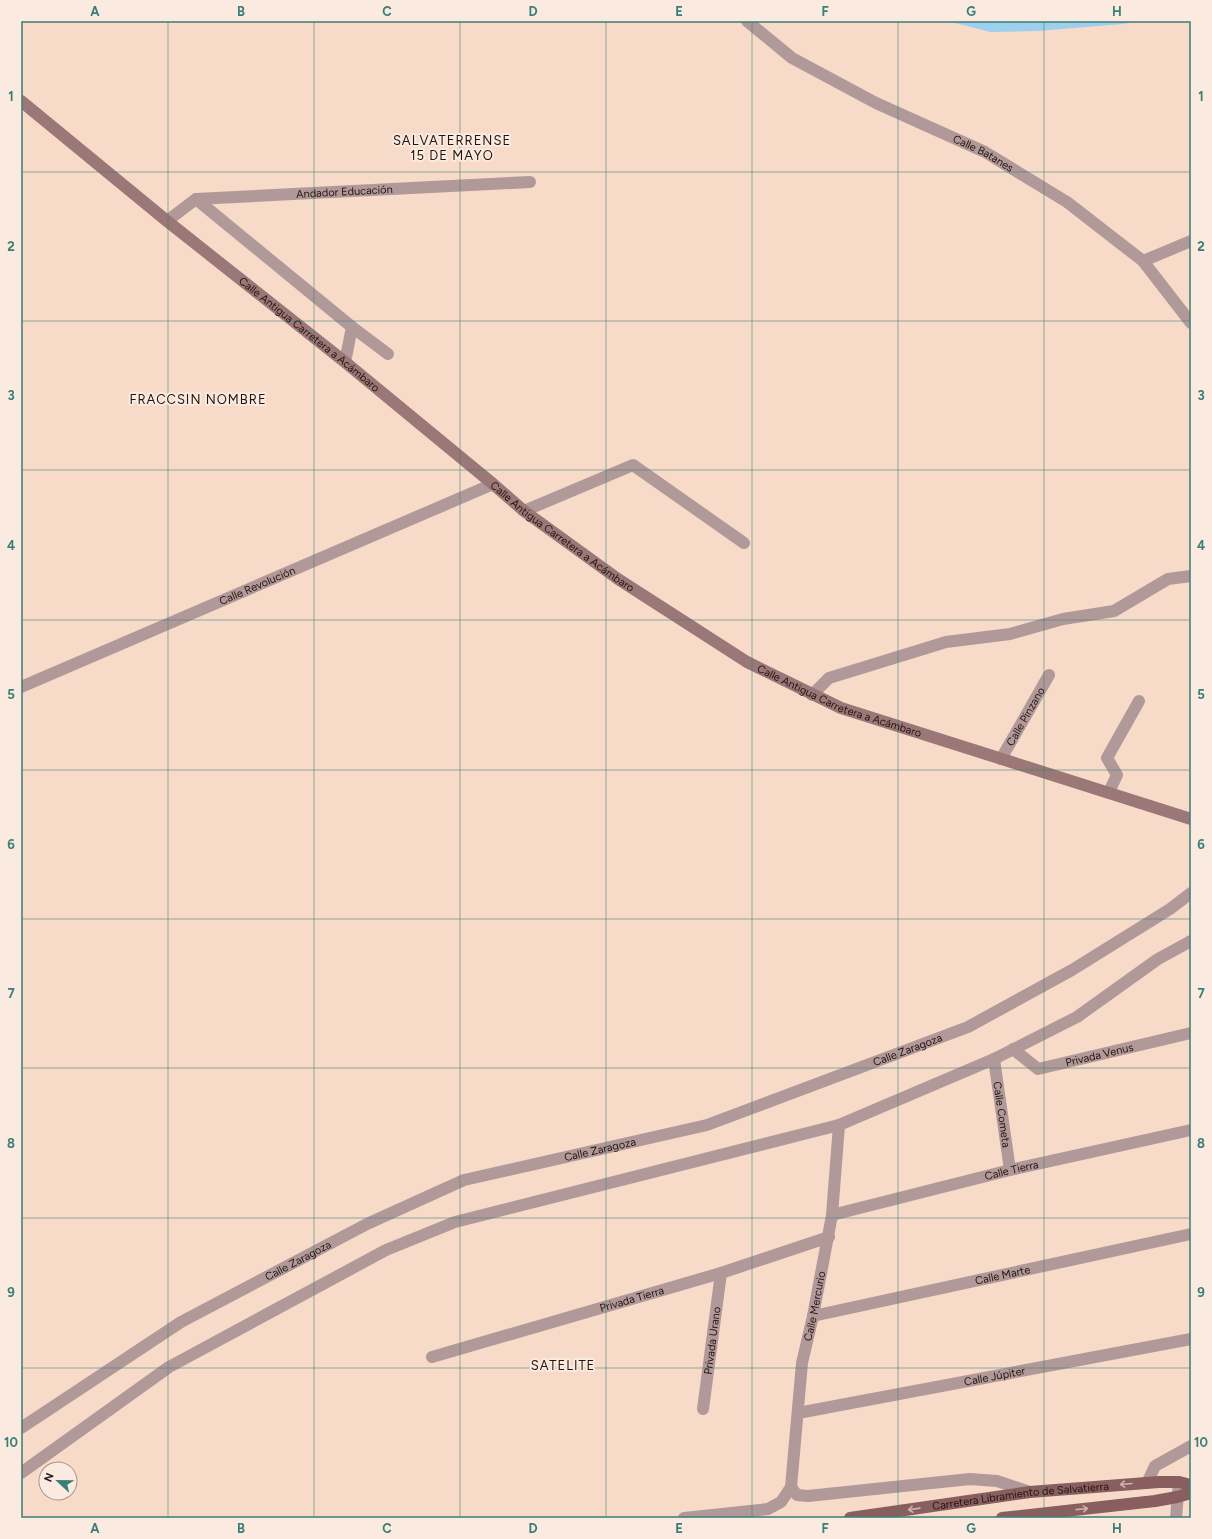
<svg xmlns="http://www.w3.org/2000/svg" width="1212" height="1539" viewBox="0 0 1212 1539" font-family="Figtree,sans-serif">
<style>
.water{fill:#9ecfed}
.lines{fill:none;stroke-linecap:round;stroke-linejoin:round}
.street{stroke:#b29999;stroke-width:12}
.secondary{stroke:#9b7777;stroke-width:12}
.primary{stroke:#895e5f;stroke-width:12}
.oneway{stroke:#cdb2ac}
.grid{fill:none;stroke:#397f77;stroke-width:1;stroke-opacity:0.55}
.labels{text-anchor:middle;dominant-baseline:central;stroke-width:4;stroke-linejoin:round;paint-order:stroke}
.street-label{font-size:11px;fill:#201610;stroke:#fbeadf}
.quarter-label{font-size:13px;letter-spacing:1px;fill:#201610;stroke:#fbeadf}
.neatline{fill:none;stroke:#397f77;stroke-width:1.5}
.grid-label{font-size:13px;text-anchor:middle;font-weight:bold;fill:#397f77}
</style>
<rect width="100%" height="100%" fill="#f7dac8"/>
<path class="water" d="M948 21H1140L1123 24 1037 31 990 32Z"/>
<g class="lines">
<g class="street">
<path id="s1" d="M747 21 792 58 876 103 985 152 1067 202 1143 261 1191 323"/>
<path d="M196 199 352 327 388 354"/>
<path id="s2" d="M167 221 196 199 530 182"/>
<path d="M1143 261 1191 241"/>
<path d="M345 362 352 327"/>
<path d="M524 511 633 465 744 543"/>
<path id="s3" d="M21 687 493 484"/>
<path d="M812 695 829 678 946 642 1010 634 1063 619 1114 611 1168 579 1191 576"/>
<path id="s4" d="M1001 759 1049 675"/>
<path d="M1109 792 1117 775 1107 758 1139 701"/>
<path id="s5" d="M1013 1049 1038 1069 1191 1033"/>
<path id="s6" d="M994 1059 1010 1170"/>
<path id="s7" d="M832 1215 1010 1170 1191 1130"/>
<path id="s8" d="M813 1316 1191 1234"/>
<path id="s9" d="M432 1357 721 1273 829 1237"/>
<path id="s10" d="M703 1409 721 1273"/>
<path id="s11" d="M798 1413 1191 1339"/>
<path id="s12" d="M21 1428 181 1322 367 1224 464 1180 707 1125 968 1027 1072 970 1170 909 1191 893"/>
<path d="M21 1473 169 1367 386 1250 455 1222 839 1125 994 1059 1077 1017 1158 959 1191 941"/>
<path d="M1147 1483 1155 1466 1191 1446"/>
<path d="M791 1487 797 1495 808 1496 970 1479 997 1481 1030 1492"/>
<path id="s13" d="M684 1518 768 1509 781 1502 791 1487 802 1363 813 1316 832 1215 839 1125"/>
<path d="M1176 1518 1179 1482"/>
</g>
<path class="secondary" id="s14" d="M21 101 167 221 345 362 493 484 524 511 618 579 747 662 841 708 1191 819"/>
<g class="primary">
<path id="s15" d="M850 1518 1030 1492 1159 1482H1179L1191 1485"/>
<path d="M1002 1518 1155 1501 1177 1497 1191 1493"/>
</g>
</g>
<defs><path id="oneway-shaft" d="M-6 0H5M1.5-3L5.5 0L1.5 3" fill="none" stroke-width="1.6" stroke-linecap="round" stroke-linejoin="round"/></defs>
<g class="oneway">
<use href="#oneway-shaft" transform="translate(1126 1484) rotate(175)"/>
<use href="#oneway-shaft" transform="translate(914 1509) rotate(172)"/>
<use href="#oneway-shaft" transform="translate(1082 1509) rotate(-6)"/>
</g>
<path class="grid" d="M168 21V1518M314 21V1518M460 21V1518M606 21V1518M752 21V1518M898 21V1518M1044 21V1518M21 172H1191M21 321H1191M21 470H1191M21 620H1191M21 770H1191M21 919H1191M21 1068H1191M21 1218H1191M21 1368H1191"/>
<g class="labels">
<g class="street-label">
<text stroke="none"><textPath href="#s1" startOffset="272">Calle Batanes</textPath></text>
<text stroke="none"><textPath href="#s2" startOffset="185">Andador Educación</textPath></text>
<text stroke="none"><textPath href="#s14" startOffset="371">Calle Antigua Carretera a Acámbaro</textPath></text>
<text stroke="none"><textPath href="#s14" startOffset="695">Calle Antigua Carretera a Acámbaro</textPath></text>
<text stroke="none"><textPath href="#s3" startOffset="257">Calle Revolución</textPath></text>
<text stroke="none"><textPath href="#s14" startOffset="1019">Calle Antigua Carretera a Acámbaro</textPath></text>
<text stroke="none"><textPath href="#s4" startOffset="49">Calle Pinzano</textPath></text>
<text stroke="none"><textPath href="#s12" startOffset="972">Calle Zaragoza</textPath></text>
<text stroke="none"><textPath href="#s5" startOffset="95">Privada Venus</textPath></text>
<text stroke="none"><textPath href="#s6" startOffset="56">Calle Cometa</textPath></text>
<text stroke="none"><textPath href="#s12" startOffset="648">Calle Zaragoza</textPath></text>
<text stroke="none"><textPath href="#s7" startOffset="185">Calle Tierra</textPath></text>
<text stroke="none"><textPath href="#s12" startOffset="324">Calle Zaragoza</textPath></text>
<text stroke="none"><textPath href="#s8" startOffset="194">Calle Marte</textPath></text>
<text stroke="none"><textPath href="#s9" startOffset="208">Privada Tierra</textPath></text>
<text stroke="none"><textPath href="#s13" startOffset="300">Calle Mercurio</textPath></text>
<text stroke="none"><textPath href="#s10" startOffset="69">Privada Urano</textPath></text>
<text stroke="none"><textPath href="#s11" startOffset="200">Calle Júpiter</textPath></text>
<text stroke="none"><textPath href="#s15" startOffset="172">Carretera Libramiento de Salvatierra</textPath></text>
</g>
<g class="quarter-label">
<text x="452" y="140">SALVATERRENSE<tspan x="452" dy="15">15 DE MAYO</tspan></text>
<text x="198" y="399">FRACCSIN NOMBRE</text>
<text x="563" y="1365">SATELITE</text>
</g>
</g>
<rect width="1212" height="1539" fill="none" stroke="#fbeadf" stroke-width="44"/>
<g transform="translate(58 1481) rotate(292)"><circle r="19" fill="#fbeadf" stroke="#a3958c"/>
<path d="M0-3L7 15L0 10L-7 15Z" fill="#397f77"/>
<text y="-6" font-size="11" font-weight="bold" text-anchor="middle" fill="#201610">N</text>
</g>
<rect x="22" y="22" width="1168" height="1495" class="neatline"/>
<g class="grid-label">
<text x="95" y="16">A</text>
<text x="241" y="16">B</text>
<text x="387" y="16">C</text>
<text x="533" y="16">D</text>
<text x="679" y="16">E</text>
<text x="825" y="16">F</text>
<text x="971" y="16">G</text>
<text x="1117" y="16">H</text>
<text x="11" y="101">1</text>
<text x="1201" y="101">1</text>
<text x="11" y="251">2</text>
<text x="1201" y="251">2</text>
<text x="11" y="400">3</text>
<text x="1201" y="400">3</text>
<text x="11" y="550">4</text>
<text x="1201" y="550">4</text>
<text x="11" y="699">5</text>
<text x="1201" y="699">5</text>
<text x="11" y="849">6</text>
<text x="1201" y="849">6</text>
<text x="11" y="998">7</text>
<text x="1201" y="998">7</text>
<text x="11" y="1148">8</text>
<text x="1201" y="1148">8</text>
<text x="11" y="1297">9</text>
<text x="1201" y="1297">9</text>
<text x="11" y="1447">10</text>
<text x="1201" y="1447">10</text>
<text x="95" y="1533">A</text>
<text x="241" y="1533">B</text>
<text x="387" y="1533">C</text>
<text x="533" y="1533">D</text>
<text x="679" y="1533">E</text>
<text x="825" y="1533">F</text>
<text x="971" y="1533">G</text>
<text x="1117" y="1533">H</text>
</g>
</svg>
